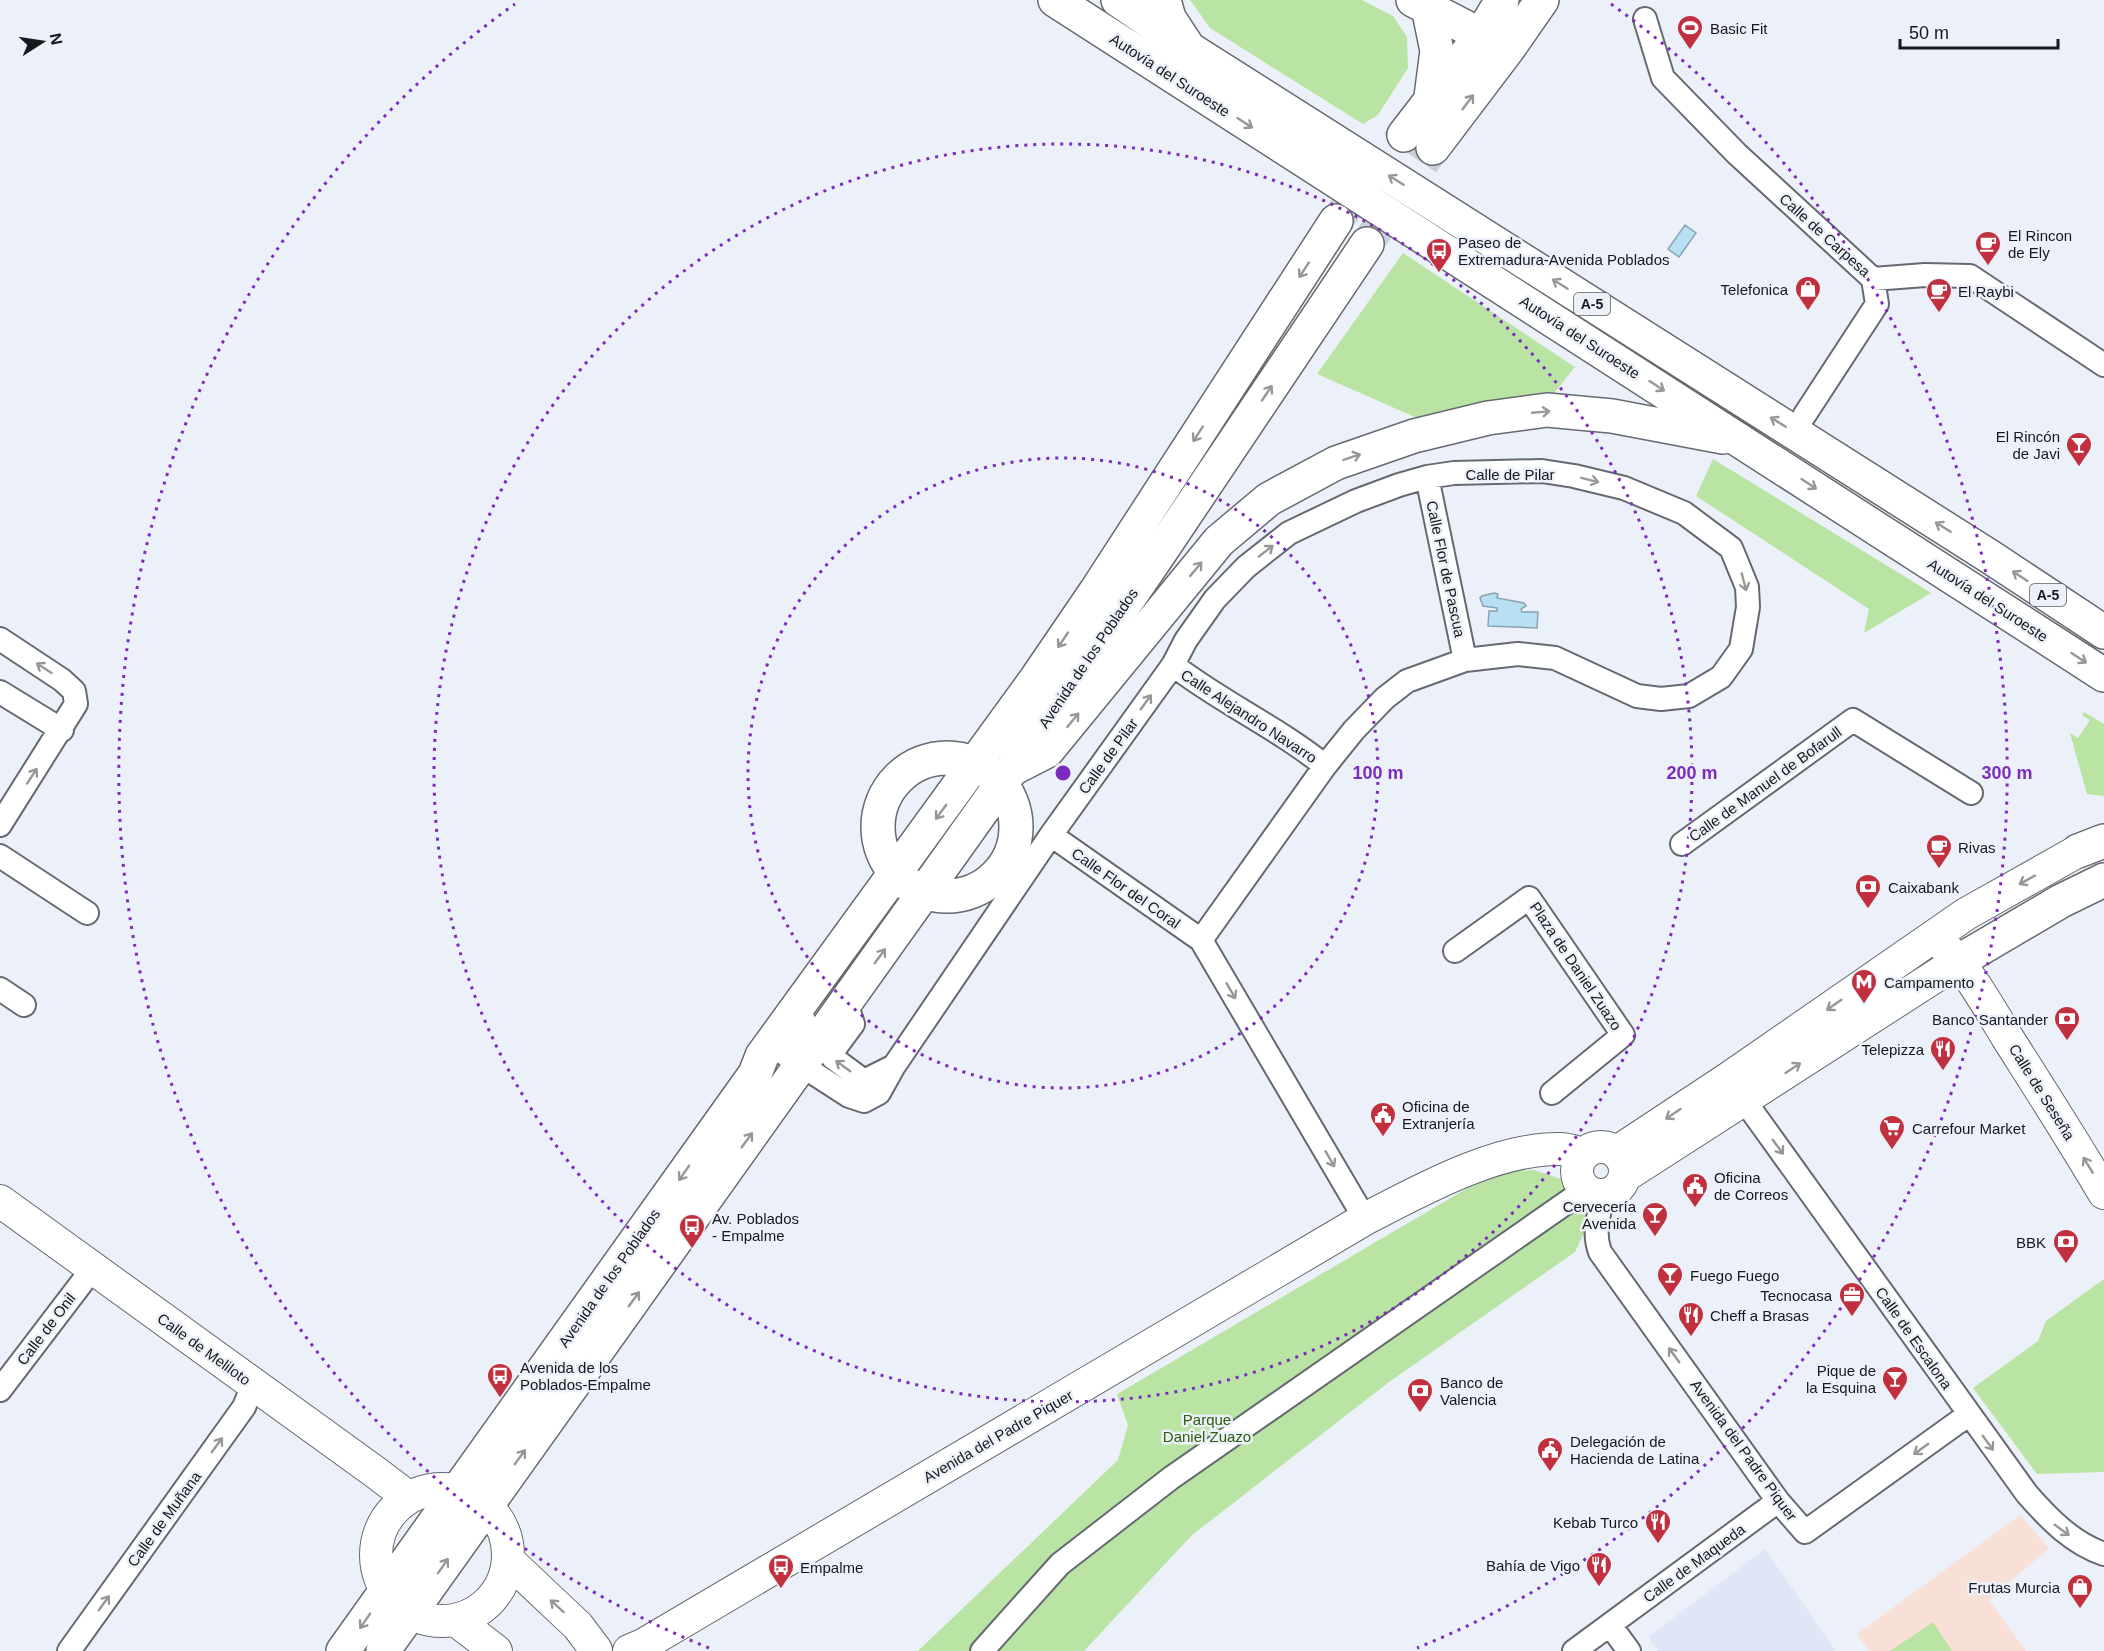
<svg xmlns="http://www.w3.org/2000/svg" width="2104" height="1651" viewBox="0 0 2104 1651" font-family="Arial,sans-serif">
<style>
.built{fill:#dfe7f6}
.education{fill:#f9e0d6}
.green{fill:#b9e4a4}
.water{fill:#b9dff2;stroke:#88a3b2;stroke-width:1.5}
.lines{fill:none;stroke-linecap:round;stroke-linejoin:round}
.primary-tunnel{stroke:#ccd0d7;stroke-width:33;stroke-dasharray:33 16;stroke-linecap:butt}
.street-casing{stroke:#666970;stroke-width:26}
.secondary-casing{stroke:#666970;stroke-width:34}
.primary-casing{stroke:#666970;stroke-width:36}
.highway-casing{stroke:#666970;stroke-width:36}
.street{stroke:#fff;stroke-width:22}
.secondary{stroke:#fff;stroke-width:32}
.primary{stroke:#fff;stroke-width:33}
.highway{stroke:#fff;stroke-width:33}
.oneway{stroke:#979798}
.ring{fill:none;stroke:#7b2cbf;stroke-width:3;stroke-dasharray:3 6}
.labels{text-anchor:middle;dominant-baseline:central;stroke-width:5;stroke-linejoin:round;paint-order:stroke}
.shield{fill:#ecf0f8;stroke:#57595d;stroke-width:1.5}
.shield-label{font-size:14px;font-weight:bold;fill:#17181b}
.poi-label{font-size:15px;fill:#17181b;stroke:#ecf0f8;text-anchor:start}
.street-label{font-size:15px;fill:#17181b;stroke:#ecf0f8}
.park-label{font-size:15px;fill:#2e5d0a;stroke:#ecf0f8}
.centre{fill:#7b2cbf;stroke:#ecf0f8;stroke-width:3}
.ring-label{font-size:18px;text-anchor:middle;font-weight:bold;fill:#7b2cbf;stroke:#ecf0f8;stroke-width:5;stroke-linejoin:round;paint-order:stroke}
</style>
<rect width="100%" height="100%" fill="#ecf0f8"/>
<path class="built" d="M1765 1549 1836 1651H1658L1648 1637Z"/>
<path class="education" d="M2020 1515 2049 1548 1989 1600 2026 1651H1869L1857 1634Z"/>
<path class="green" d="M1190 0H1362L1393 16 1407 37 1408 68 1378 115 1363 124 1210 28Z
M1403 253 1575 367 1543 407 1472 410 1417 418 1317 374Z
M1713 459 1912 581 1931 593 1864 633 1869 609 1696 496Z
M2084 712 2104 724V796L2087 794 2070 733 2078 738 2090 720 2082 715Z
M1534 1170 1564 1180 1588 1209 1584 1233 1575 1252 1389 1382 1191 1536 1084 1651H918L1118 1460 1128 1425 1117 1394 1495 1172Z
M2104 1279V1472L2037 1474 1973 1388 2038 1341 2046 1321Z
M1933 1622 1952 1651H1890Z"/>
<path class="water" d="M1685 225 1696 233 1679 257 1668 249Z
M1494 593 1498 594 1497 598 1524 603 1526 606 1521 609 1522 612H1538L1537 628 1488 626 1489 611H1497V608L1483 606 1480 598 1482 596Z"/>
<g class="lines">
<path class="primary-tunnel" d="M1336 221 1404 135
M1367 244 1433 148"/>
<defs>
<path id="street" d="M1645 19 1663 78 1737 154 1873 279 1925 275 1970 276 2104 365
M1804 416 1877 304 1873 279
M1427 477 1465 660
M0 639 62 680 74 691 76 704 0 825
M1173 665C1221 702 1278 728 1325 766
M0 692 62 730
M1051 835 1201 940 1365 1219
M1682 844 1853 720 1971 793
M0 856 87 913
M1455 951 1529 898 1623 1035 1552 1093
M0 989 24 1005
M846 1003 853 1024 833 1051V1058L864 1081 894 1066
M804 1020 792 1037 787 1056 849 1096 864 1101 879 1093 894 1066 1051 835 1173 665 1186 640 1215 599 1246 567 1289 533 1356 501 1399 485 1427 477 1454 473 1542 471 1574 476 1624 488 1684 513 1731 548 1747 587 1748 607 1741 649 1721 677 1689 696 1661 699 1637 696 1555 658 1518 654 1465 660 1407 681 1385 698 1354 730 1325 766 1201 940
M1744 1100 2027 1494C2049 1519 2072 1543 2104 1554
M1604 1196C1598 1215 1593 1233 1600 1252L1778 1501 1805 1532 1968 1415
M0 1390 93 1268
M1610 1625 1629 1651
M69 1651 244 1407 253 1385
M982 1651 1060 1564 1171 1478 1586 1189
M1574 1651 1778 1501"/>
<path id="secondary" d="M1945 947C1970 973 1988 1006 2007 1037 2040 1089 2073 1140 2104 1193
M1577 1171a24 24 0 1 1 48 0a24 24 0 1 1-48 0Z
M1617 1152 1729 1078 1966 914 2078 851
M1625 1176 1959 961
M0 1201 375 1472 408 1497
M376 1555a66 66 0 1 1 132 0a66 66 0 1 1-132 0Z
M509 1561 578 1626 596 1650
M457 1621 496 1651
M629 1651 643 1645 1365 1219C1421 1190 1496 1148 1560 1149 1568 1149 1576 1152 1583 1154"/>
<path id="primary" d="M1413 0 1498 44
M1428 7 1437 51 1431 97
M1404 135 1481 35 1502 0
M1433 148 1508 49 1542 0
M878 827a69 69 0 1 1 138 0a69 69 0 1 1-138 0Z
M343 1651 755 1074 762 1056 1036 679 1096 591 1336 221
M383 1651 1002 783 1153 563 1367 244"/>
<path id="highway" d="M1055 0 2104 675
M1118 0 1191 50 1992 558 2104 632
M1164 0 1169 18 1186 44
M1012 769 1047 751 1219 541 1269 499 1336 463 1414 436 1488 418 1547 410 1612 416 1723 437
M2078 851 2104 841
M1959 961 2061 901 2104 880"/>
</defs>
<use href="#street" class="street-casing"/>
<use href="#secondary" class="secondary-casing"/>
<use href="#primary" class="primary-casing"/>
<use href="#highway" class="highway-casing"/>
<use href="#street" class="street"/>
<use href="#secondary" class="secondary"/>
<use href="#primary" class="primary"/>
<use href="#highway" class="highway"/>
</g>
<defs><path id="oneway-shaft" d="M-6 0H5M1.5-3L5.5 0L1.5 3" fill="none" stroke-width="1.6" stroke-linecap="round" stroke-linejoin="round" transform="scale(1.5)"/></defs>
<g class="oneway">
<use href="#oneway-shaft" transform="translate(1468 102) rotate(-53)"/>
<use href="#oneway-shaft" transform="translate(1245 123) rotate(33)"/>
<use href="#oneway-shaft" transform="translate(1396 180) rotate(-148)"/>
<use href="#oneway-shaft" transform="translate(1304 270) rotate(123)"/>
<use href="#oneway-shaft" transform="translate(1560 284) rotate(-148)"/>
<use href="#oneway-shaft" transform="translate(1657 386) rotate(33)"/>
<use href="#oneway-shaft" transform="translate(1267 393) rotate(-56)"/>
<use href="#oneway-shaft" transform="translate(1541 412) rotate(-5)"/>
<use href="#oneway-shaft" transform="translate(1778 422) rotate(-148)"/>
<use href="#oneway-shaft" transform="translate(1198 434) rotate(123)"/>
<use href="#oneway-shaft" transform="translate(1352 457) rotate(-19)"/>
<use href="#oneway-shaft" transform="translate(1590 480) rotate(14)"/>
<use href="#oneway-shaft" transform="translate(1809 484) rotate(33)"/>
<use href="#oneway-shaft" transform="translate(1943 527) rotate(-148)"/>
<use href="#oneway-shaft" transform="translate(1266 551) rotate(-38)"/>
<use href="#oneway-shaft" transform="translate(1196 569) rotate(-50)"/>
<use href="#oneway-shaft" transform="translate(2020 576) rotate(-147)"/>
<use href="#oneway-shaft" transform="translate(1744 582) rotate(75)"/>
<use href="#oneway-shaft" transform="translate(1063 640) rotate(124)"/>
<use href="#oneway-shaft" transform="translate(2079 658) rotate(33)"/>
<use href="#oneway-shaft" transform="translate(44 668) rotate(-147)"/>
<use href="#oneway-shaft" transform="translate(1146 702) rotate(-54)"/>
<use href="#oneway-shaft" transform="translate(1073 720) rotate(-51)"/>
<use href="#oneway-shaft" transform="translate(32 776) rotate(-57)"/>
<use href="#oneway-shaft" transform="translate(941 812) rotate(126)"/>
<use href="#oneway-shaft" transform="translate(2027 880) rotate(151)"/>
<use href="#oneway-shaft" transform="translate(880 956) rotate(-54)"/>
<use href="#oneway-shaft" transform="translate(1231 991) rotate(60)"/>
<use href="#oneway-shaft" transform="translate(1834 1005) rotate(145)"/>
<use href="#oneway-shaft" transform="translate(843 1066) rotate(-144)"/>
<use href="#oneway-shaft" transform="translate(1793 1068) rotate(-33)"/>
<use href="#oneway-shaft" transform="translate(1673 1114) rotate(146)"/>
<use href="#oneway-shaft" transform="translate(747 1140) rotate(-54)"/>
<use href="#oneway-shaft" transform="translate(1778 1147) rotate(54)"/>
<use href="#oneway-shaft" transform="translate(1330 1159) rotate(60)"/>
<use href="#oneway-shaft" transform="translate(2088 1165) rotate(-121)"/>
<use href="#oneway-shaft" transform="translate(684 1173) rotate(125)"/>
<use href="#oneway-shaft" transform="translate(634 1299) rotate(-54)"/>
<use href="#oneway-shaft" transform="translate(1674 1355) rotate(-126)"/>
<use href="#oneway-shaft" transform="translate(1988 1443) rotate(54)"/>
<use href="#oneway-shaft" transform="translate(217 1445) rotate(-54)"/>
<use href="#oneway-shaft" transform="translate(1921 1449) rotate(144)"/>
<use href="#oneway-shaft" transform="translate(520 1457) rotate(-54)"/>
<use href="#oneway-shaft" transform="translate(2062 1530) rotate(36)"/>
<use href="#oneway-shaft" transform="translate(443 1566) rotate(-55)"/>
<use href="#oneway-shaft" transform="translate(104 1603) rotate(-54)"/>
<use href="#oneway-shaft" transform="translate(557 1606) rotate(-138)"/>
<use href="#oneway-shaft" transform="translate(365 1621) rotate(125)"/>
</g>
<g class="ring">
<circle cx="1063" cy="773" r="315"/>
<circle cx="1063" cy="773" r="629"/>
<path d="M709 1648A944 944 0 0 1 515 4M1611 4A944 944 0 0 1 1417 1648"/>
</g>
<defs>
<symbol id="stadium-pin" viewBox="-11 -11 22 30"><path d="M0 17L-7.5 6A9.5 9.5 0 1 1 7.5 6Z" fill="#c0303f" stroke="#ecf0f8"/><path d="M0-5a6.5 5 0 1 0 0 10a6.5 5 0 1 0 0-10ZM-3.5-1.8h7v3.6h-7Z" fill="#fff"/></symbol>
<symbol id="cafe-pin" viewBox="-11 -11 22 30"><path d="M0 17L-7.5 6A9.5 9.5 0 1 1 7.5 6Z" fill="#c0303f" stroke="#ecf0f8"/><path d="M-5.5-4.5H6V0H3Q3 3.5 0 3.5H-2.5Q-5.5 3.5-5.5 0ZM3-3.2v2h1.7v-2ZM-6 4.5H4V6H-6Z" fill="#fff"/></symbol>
<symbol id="bus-pin" viewBox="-11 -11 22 30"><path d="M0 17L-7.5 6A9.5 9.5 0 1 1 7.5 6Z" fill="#c0303f" stroke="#ecf0f8"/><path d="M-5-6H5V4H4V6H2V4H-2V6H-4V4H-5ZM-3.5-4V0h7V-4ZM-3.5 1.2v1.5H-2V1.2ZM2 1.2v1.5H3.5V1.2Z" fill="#fff"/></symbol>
<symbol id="shop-pin" viewBox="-11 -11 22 30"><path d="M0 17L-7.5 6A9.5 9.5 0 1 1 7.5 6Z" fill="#c0303f" stroke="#ecf0f8"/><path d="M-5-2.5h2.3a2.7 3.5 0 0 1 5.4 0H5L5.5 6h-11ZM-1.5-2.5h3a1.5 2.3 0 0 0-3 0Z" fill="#fff"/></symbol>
<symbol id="bar-pin" viewBox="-11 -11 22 30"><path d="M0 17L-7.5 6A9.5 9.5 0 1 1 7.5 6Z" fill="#c0303f" stroke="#ecf0f8"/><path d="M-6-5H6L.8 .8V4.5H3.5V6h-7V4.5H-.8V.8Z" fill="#fff"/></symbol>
<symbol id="bank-pin" viewBox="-11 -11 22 30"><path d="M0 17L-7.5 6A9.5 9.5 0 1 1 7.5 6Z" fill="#c0303f" stroke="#ecf0f8"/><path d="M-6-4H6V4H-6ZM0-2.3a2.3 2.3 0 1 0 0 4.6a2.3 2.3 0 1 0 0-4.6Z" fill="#fff"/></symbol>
<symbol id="metro-pin" viewBox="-11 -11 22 30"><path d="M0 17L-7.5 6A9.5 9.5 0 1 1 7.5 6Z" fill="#c0303f" stroke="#ecf0f8"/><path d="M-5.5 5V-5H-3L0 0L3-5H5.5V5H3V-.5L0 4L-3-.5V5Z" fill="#fff"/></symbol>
<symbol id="restaurant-pin" viewBox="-11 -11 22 30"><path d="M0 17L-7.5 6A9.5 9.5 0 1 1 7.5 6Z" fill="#c0303f" stroke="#ecf0f8"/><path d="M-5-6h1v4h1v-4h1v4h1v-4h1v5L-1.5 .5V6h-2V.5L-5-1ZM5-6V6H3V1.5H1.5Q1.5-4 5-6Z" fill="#fff"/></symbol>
<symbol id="civic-pin" viewBox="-11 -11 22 30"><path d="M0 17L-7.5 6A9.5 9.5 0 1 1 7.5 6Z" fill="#c0303f" stroke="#ecf0f8"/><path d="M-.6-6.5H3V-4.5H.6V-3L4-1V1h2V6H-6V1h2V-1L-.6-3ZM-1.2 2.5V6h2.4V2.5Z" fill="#fff"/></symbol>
<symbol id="supermarket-pin" viewBox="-11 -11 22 30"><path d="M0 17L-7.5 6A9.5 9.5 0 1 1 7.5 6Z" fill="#c0303f" stroke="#ecf0f8"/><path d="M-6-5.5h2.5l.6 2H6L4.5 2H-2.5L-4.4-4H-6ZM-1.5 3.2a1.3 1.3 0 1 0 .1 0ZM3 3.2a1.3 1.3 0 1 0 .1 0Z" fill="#fff"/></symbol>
<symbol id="office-pin" viewBox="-11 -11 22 30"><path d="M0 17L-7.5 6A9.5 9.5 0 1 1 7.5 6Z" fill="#c0303f" stroke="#ecf0f8"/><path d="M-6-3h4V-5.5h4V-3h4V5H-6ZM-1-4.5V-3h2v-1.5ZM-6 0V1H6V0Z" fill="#fff"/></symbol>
</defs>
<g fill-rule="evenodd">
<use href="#stadium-pin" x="1675" y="13" width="30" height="40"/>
<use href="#cafe-pin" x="1973" y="229" width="30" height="40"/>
<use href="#bus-pin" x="1424" y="236" width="30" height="40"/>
<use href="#shop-pin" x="1793" y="274" width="30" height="40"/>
<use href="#cafe-pin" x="1924" y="276" width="30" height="40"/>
<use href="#bar-pin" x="2064" y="430" width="30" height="40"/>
<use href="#cafe-pin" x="1924" y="832" width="30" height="40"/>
<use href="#bank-pin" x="1853" y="872" width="30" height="40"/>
<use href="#metro-pin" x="1849" y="967" width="30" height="40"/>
<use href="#bank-pin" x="2052" y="1004" width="30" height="40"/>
<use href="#restaurant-pin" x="1928" y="1034" width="30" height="40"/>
<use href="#civic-pin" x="1368" y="1100" width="30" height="40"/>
<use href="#supermarket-pin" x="1877" y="1113" width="30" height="40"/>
<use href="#civic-pin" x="1680" y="1171" width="30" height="40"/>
<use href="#bar-pin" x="1640" y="1200" width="30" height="40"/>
<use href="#bus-pin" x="677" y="1212" width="30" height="40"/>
<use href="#bank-pin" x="2051" y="1227" width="30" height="40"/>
<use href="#bar-pin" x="1655" y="1260" width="30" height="40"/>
<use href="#office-pin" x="1837" y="1280" width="30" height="40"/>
<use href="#restaurant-pin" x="1676" y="1300" width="30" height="40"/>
<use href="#bus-pin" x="485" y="1361" width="30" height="40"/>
<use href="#bar-pin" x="1880" y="1364" width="30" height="40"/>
<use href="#bank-pin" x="1405" y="1376" width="30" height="40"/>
<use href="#civic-pin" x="1535" y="1435" width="30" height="40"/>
<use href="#restaurant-pin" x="1643" y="1507" width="30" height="40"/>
<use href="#restaurant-pin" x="1584" y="1550" width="30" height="40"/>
<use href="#bus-pin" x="766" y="1552" width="30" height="40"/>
<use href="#shop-pin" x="2065" y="1572" width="30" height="40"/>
</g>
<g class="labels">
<g class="shield">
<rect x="1574" y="293" width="36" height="22" rx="4.5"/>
<rect x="2030" y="584" width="36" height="22" rx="4.5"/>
</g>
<g class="shield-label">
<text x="1592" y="304">A-5</text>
<text x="2048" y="595">A-5</text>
</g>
<g class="poi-label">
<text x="1710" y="28">Basic Fit</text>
<text x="2008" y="235">El Rincon<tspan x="2008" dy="17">de Ely</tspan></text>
<text x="1458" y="242">Paseo de<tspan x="1458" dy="17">Extremadura-Avenida Poblados</tspan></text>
<text x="1788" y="289" text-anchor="end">Telefonica</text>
<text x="1958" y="291">El Raybi</text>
<text x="2060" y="436" text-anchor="end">El Rincón<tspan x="2060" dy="17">de Javi</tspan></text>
<text x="1958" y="847">Rivas</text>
<text x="1888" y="887">Caixabank</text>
<text x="1884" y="982">Campamento</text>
<text x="2048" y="1019" text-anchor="end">Banco Santander</text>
<text x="1924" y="1049" text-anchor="end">Telepizza</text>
<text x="1402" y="1106">Oficina de<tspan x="1402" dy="17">Extranjería</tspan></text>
<text x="1912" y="1128">Carrefour Market</text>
<text x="1714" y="1177">Oficina<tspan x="1714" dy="17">de Correos</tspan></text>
<text x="1636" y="1206" text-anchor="end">Cervecería<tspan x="1636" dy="17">Avenida</tspan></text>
<text x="712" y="1218">Av. Poblados<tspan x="712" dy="17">- Empalme</tspan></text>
<text x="2046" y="1242" text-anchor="end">BBK</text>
<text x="1690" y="1275">Fuego Fuego</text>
<text x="1832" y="1295" text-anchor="end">Tecnocasa</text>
<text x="1710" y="1315">Cheff a Brasas</text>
<text x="520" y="1367">Avenida de los<tspan x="520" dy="17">Poblados-Empalme</tspan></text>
<text x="1876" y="1370" text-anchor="end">Pique de<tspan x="1876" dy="17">la Esquina</tspan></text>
<text x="1440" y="1382">Banco de<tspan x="1440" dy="17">Valencia</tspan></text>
<text x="1570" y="1441">Delegación de<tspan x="1570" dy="17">Hacienda de Latina</tspan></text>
<text x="1638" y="1522" text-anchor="end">Kebab Turco</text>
<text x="1580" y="1565" text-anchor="end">Bahía de Vigo</text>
<text x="800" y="1567">Empalme</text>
<text x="2060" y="1587" text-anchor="end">Frutas Murcia</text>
</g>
<g class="street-label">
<text transform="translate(1170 75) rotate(33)">Autovía del Suroeste</text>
<text transform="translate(1825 235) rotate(42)">Calle de Carpesa</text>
<text transform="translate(1580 337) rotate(33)">Autovía del Suroeste</text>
<text x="1510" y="474">Calle de Pilar</text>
<text transform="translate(1446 569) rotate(78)">Calle Flor de Pascua</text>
<text transform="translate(1988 600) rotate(33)">Autovía del Suroeste</text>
<text transform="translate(1088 658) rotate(-56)">Avenida de los Poblados</text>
<text transform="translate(1249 716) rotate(33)">Calle Alejandro Navarro</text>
<text transform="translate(1108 756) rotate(-54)">Calle de Pilar</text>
<text transform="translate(1765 784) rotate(-36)">Calle de Manuel de Bofarull</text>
<text transform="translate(1126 888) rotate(35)">Calle Flor del Coral</text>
<text transform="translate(1576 966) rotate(56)">Plaza de Daniel Zuazo</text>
<text transform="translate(2042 1092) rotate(58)">Calle de Seseña</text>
<text transform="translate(609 1278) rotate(-55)">Avenida de los Poblados</text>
<text transform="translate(46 1329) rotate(-53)">Calle de Onil</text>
<text transform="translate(1914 1338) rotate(55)">Calle de Escalona</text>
<text transform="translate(204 1349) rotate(36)">Calle de Meliloto</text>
<text transform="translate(998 1436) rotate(-30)">Avenida del Padre Piquer</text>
<text transform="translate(1744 1450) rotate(54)">Avenida del Padre Piquer</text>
<text transform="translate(164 1519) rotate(-54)">Calle de Muñana</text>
<text transform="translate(1694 1563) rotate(-36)">Calle de Maqueda</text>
</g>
<g class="park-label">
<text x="1207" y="1419">Parque<tspan x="1207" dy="17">Daniel Zuazo</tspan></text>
</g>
</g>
<circle cx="1063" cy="773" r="9" class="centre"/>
<g class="ring-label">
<text x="1378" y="779">100 m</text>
<text x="1692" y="779">200 m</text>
<text x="2007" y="779">300 m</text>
</g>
<g transform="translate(42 42) rotate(78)" stroke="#ecf0f8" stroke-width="4.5" paint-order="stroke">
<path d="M0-4.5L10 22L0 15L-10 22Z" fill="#17181b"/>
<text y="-9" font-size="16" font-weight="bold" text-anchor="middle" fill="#17181b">N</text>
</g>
<path d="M1900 39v9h158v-9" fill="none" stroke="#17181b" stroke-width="3"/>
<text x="1909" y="39" font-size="18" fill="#17181b" stroke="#ecf0f8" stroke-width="4.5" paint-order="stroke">50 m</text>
</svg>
